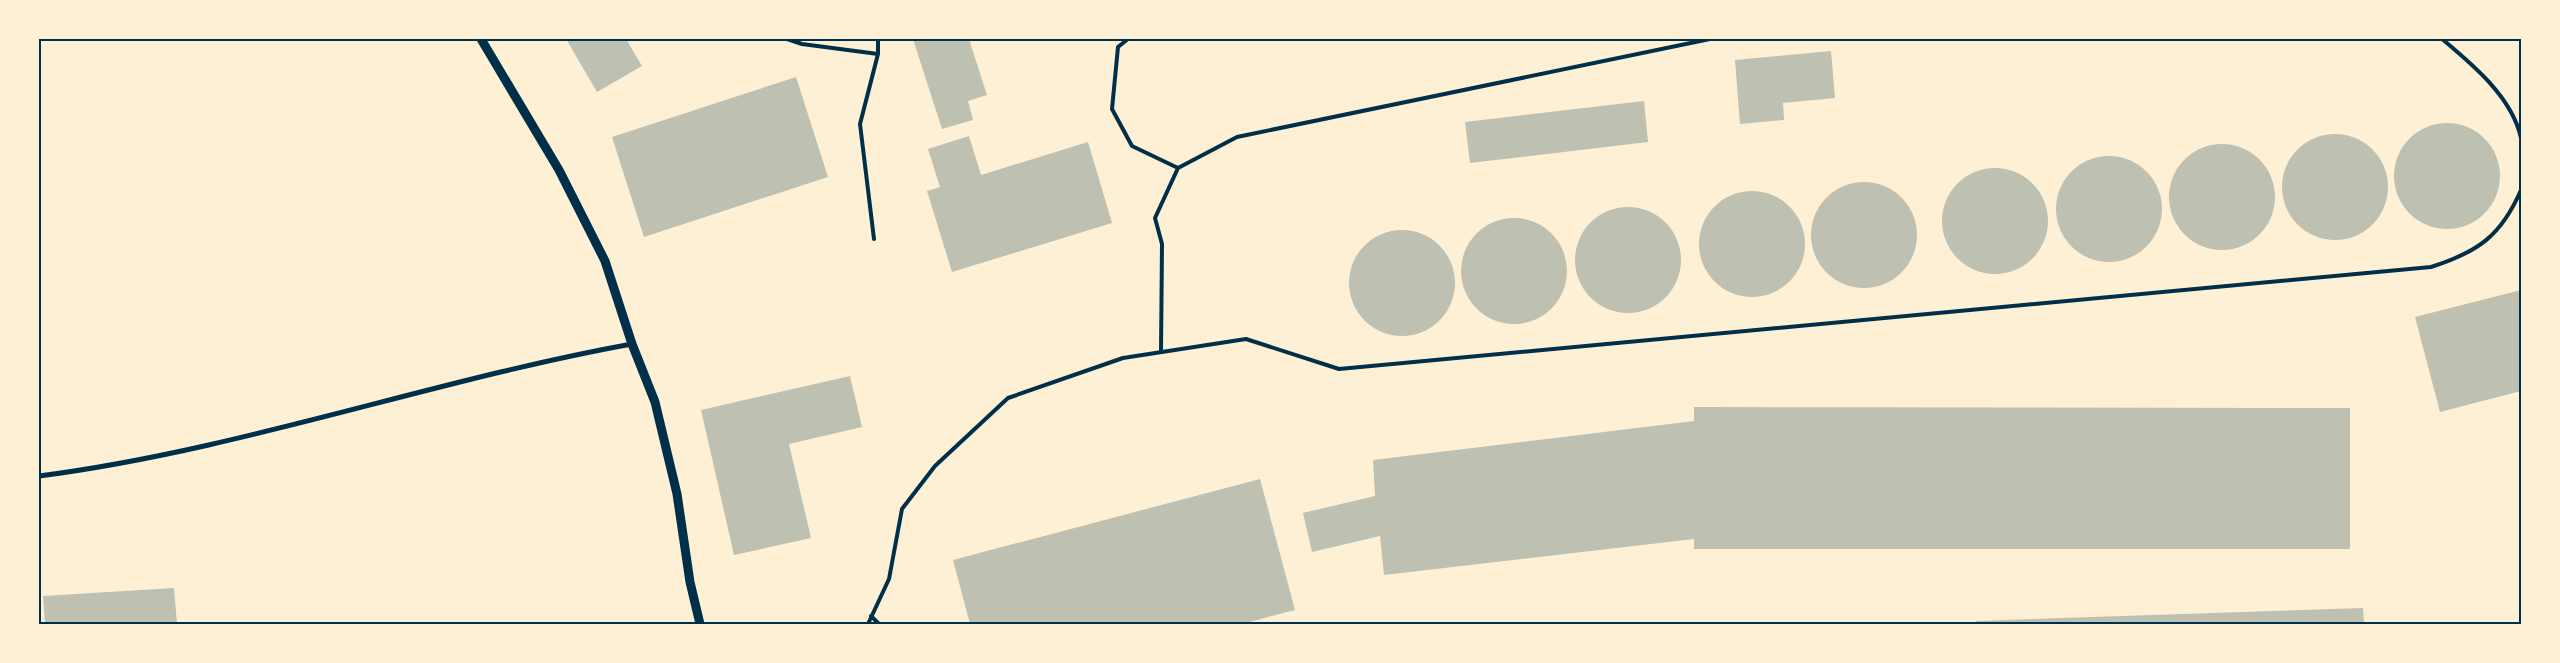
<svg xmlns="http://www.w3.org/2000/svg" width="2560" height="663" viewBox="0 0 2560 663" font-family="'Public Sans',sans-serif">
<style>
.building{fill:#bec0b2}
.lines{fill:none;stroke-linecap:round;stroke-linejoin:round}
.service{stroke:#003049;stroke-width:4}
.minor{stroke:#003049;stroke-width:5}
.tertiary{stroke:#003049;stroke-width:9}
.neatline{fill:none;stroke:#003049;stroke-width:2}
</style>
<rect width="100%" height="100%" fill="#fdf0d5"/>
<path class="building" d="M566 39H626L642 66 597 92Z
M913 39H969L987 95 968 101 973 120 942 129Z
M1831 51 1835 98 1783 103 1784 120 1740 124 1735 60Z
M796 77 828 177 644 237 612 137Z
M1644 101 1648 142 1470 163 1465 122Z
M2394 176a53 53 0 1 1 106 0a53 53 0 1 1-106 0Z
M2282 187a53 53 0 1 1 106 0a53 53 0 1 1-106 0Z
M969 136 981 175 1088 142 1112 223 952 272 927 191 940 187 928 149Z
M2169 197a53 53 0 1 1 106 0a53 53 0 1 1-106 0Z
M2056 209a53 53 0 1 1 106 0a53 53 0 1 1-106 0Z
M1942 221a53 53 0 1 1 106 0a53 53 0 1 1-106 0Z
M1811 235a53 53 0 1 1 106 0a53 53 0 1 1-106 0Z
M1699 244a53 53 0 1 1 106 0a53 53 0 1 1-106 0Z
M1575 260a53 53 0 1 1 106 0a53 53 0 1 1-106 0Z
M1461 271a53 53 0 1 1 106 0a53 53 0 1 1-106 0Z
M1349 283a53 53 0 1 1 106 0a53 53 0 1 1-106 0Z
M2521 290V391L2440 412 2415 317Z
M850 376 862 427 789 444 811 538 734 555 701 410Z
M1694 407 2350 408V549H1694V539L1384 575 1380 536 1312 552 1303 513 1375 496 1373 460 1694 421Z
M1260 479 1295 610 1242 624H970L953 560Z
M174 588 177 624H45L43 596Z
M2363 608 2364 624H1976V621Z"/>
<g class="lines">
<path class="service" d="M787 39 802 44 878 54
M1128 39 1118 47 1112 109 1132 146 1178 168
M2442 39C2473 65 2512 97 2521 138
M874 239 860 124 878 54V39
M1161 352 1162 244 1155 218 1178 168 1237 137 1710 39
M871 616 879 624
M868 624 889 579 902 509 935 466 1008 398 1123 358 1246 339 1339 369 2431 267C2478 252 2501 236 2521 190"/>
<path class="minor" d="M39 476C240 450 433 380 632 344"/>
<path class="tertiary" d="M481 39 559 170 605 261 632 344 655 402 677 494 690 582 700 624"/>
</g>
<rect width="2560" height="663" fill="none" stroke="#fdf0d5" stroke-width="80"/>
<rect x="40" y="40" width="2480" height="583" class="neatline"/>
</svg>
